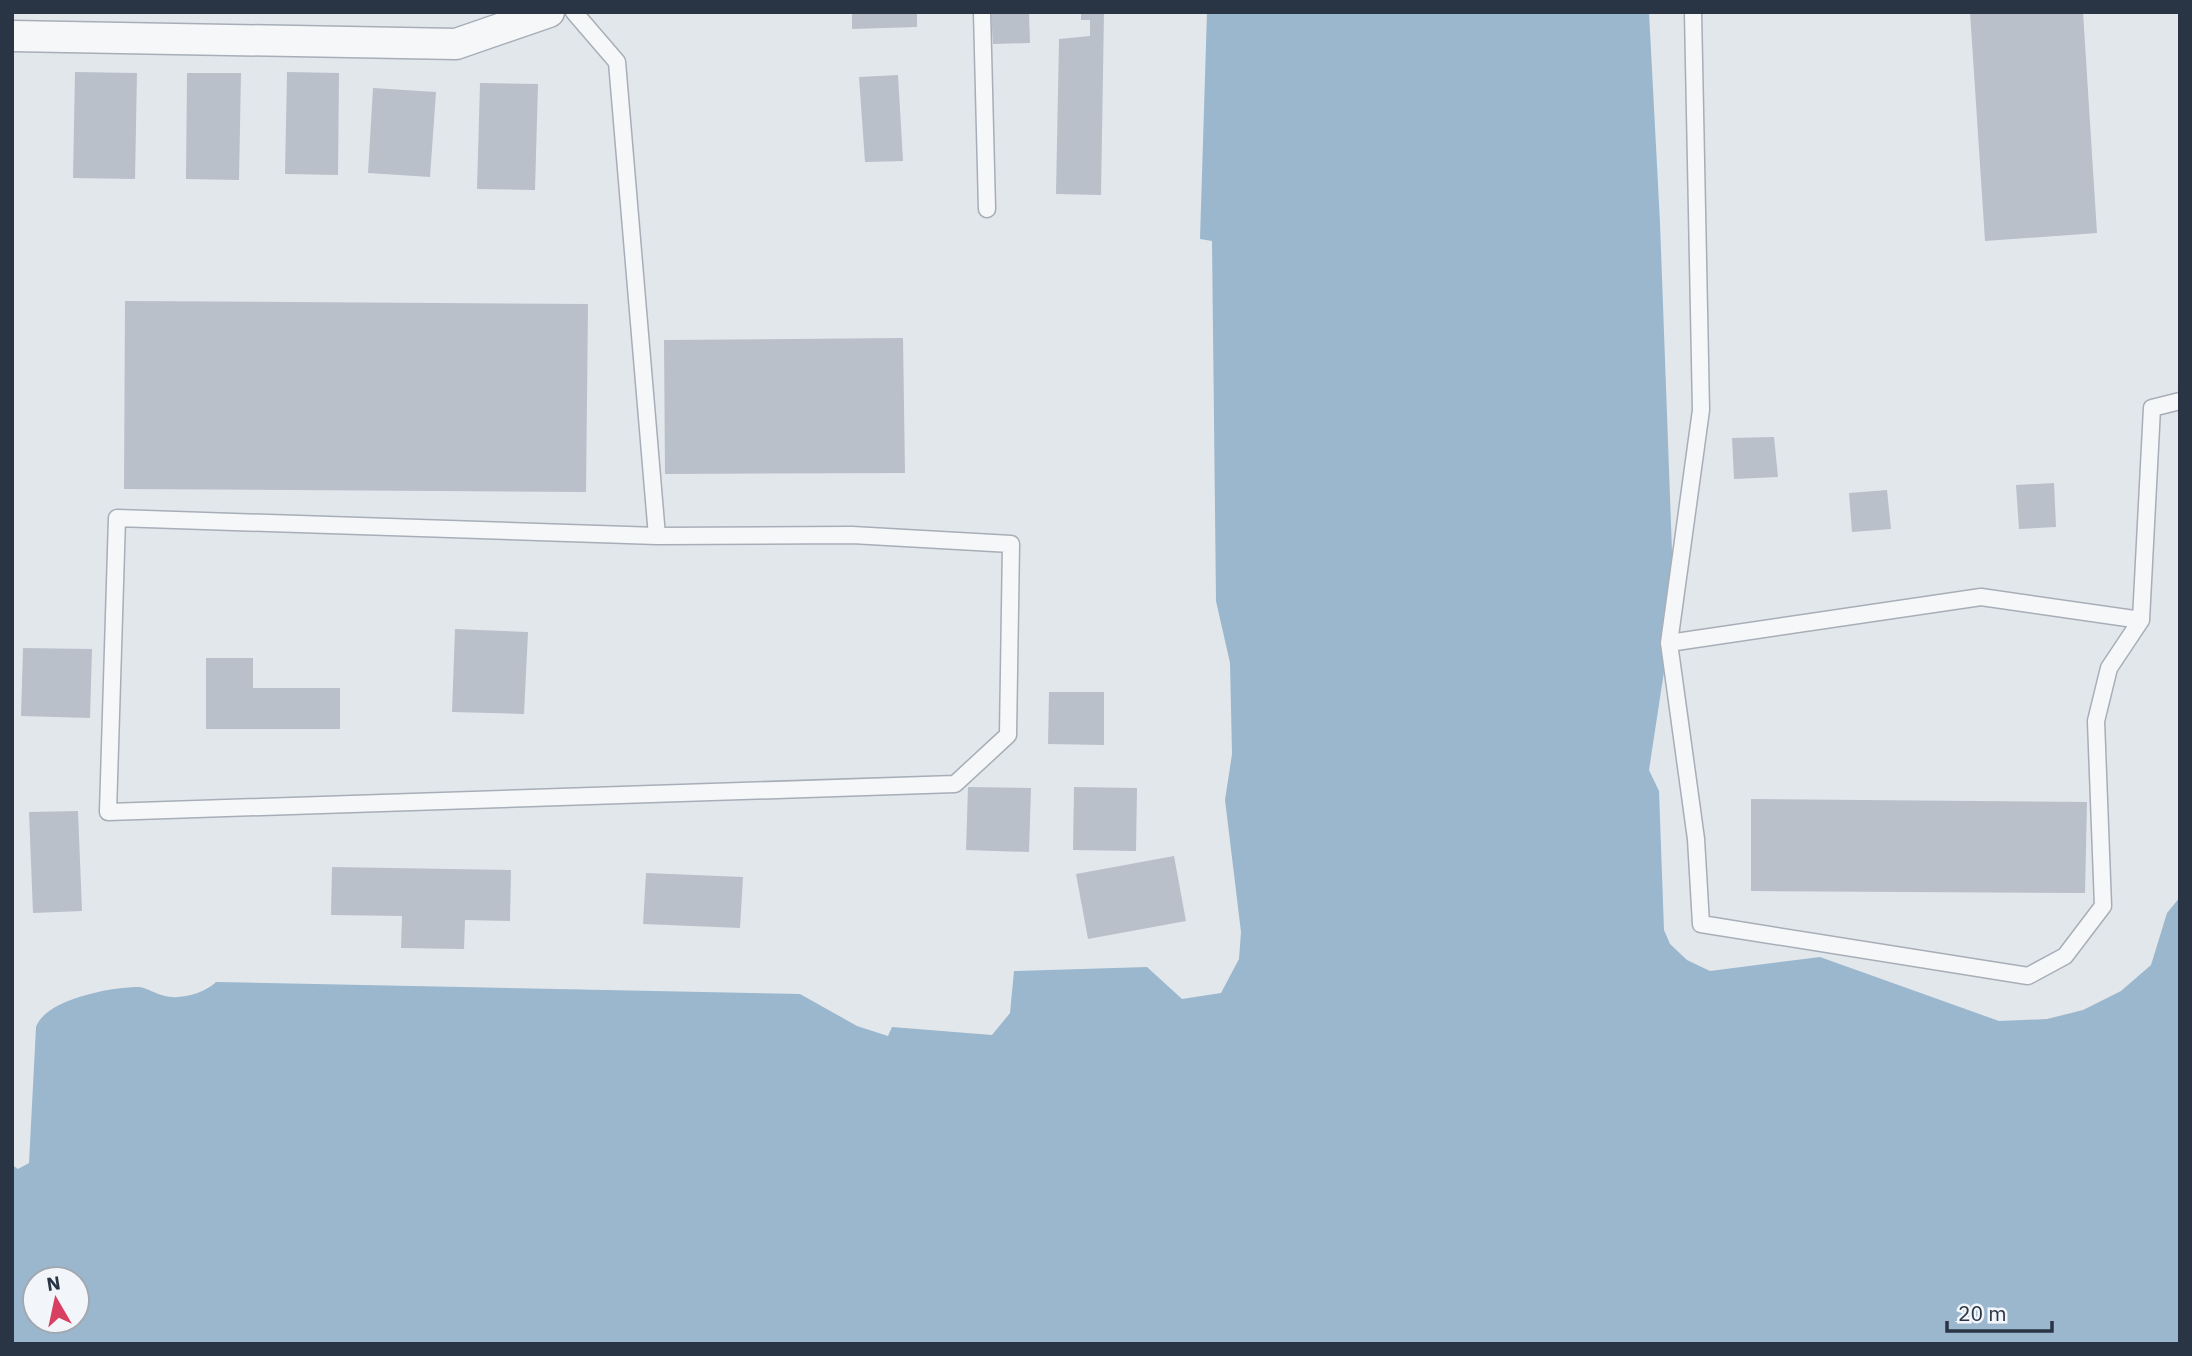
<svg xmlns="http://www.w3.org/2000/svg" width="2192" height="1356" viewBox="0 0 2192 1356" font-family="'IBM Plex Sans',sans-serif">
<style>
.water{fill:#9bb7ce;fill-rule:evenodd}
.building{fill:#b9c0ca}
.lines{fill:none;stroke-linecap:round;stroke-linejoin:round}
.lane-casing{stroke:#a7aeb7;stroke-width:19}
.street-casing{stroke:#a7aeb7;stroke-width:33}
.lane{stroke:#f6f7f9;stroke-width:16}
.street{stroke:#f6f7f9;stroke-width:30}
</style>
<rect width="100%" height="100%" fill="#e2e7ec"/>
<path class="water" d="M1207 12H1649L1660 223 1674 606 1649 770 1659 791 1664 930 1670 944 1687 960 1710 971 1820 957 1999 1021 2047 1019 2083 1010 2121 991 2151 965 2167 913 2180 897V1344H12V1165L18 1169 29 1163 36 1027C46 999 111 987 139 987 147 988 156 994 165 996 180 1000 205 993 216 982L800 994 857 1026 888 1036 892 1027 992 1035 1010 1013 1014 971 1147 967 1182 999 1221 993 1239 959 1241 932 1225 800 1232 754 1230 663 1216 601 1212 241 1200 239ZM35 1279H77V1321H35Z"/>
<path class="building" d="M852 12H917V27L852 29Z
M991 12H1029L1030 43 993 44Z
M1081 12H1104L1101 195 1056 194 1059 39 1090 36V20H1081Z
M1970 12H2083L2097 233 1985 241Z
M75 72 137 73 135 179 73 178Z
M287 72 339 73 338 175 285 174Z
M187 73H241L239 180 186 179Z
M898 75 903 161 865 162 859 77Z
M480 83 538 84 535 190 477 189Z
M373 88 436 92 430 177 368 173Z
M125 301 588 304 586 492 124 489Z
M903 338 905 473 665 474 664 340Z
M1774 437 1778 477 1734 479 1732 438Z
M2054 483 2056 527 2019 529 2016 485Z
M1887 490 1891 529 1852 532 1849 493Z
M455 629 528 632 524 714 452 712Z
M23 648 92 649 90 718 21 716Z
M206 658H253V688H340V729H206Z
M1049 692H1104V745L1048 744Z
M968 787 1031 788 1029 852 966 850Z
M1074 787 1137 788 1136 851 1073 850Z
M1751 799 2087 802 2085 893 1751 891Z
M78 811 82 911 33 913 29 812Z
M1174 856 1186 921 1088 939 1076 874Z
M332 867 511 870 510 921 465 920 464 949 401 948 402 916 331 915Z
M646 873 743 877 740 928 643 924Z"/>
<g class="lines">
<defs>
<path id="lane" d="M574 12 617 62 657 536
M982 12 987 209
M1693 12 1701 410 1669 643 1696 839 1701 924 2028 976 2065 956 2103 906 2096 721 2109 668 2141 620 2152 408 2180 401
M117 518 657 536 852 535 1011 544 1008 735 955 784 108 812Z
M1669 643 1981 597 2141 620"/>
<path id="street" d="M12 36 456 44 549 12"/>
</defs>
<use href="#lane" class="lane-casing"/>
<use href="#street" class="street-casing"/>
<use href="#lane" class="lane"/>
<use href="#street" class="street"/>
</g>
<rect width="2192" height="1356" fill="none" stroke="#293545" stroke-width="28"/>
<g transform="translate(56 1300) rotate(351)"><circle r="33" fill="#f2f5f9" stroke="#a2a8b1" stroke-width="2"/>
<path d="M0-5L12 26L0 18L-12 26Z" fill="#d93f61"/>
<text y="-10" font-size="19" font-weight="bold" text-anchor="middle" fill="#293545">N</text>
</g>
<path d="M1947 1321v10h105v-10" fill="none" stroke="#293545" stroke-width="3.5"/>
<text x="1958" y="1321" font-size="21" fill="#293545" stroke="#f2f5f9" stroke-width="5" paint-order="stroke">20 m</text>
</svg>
